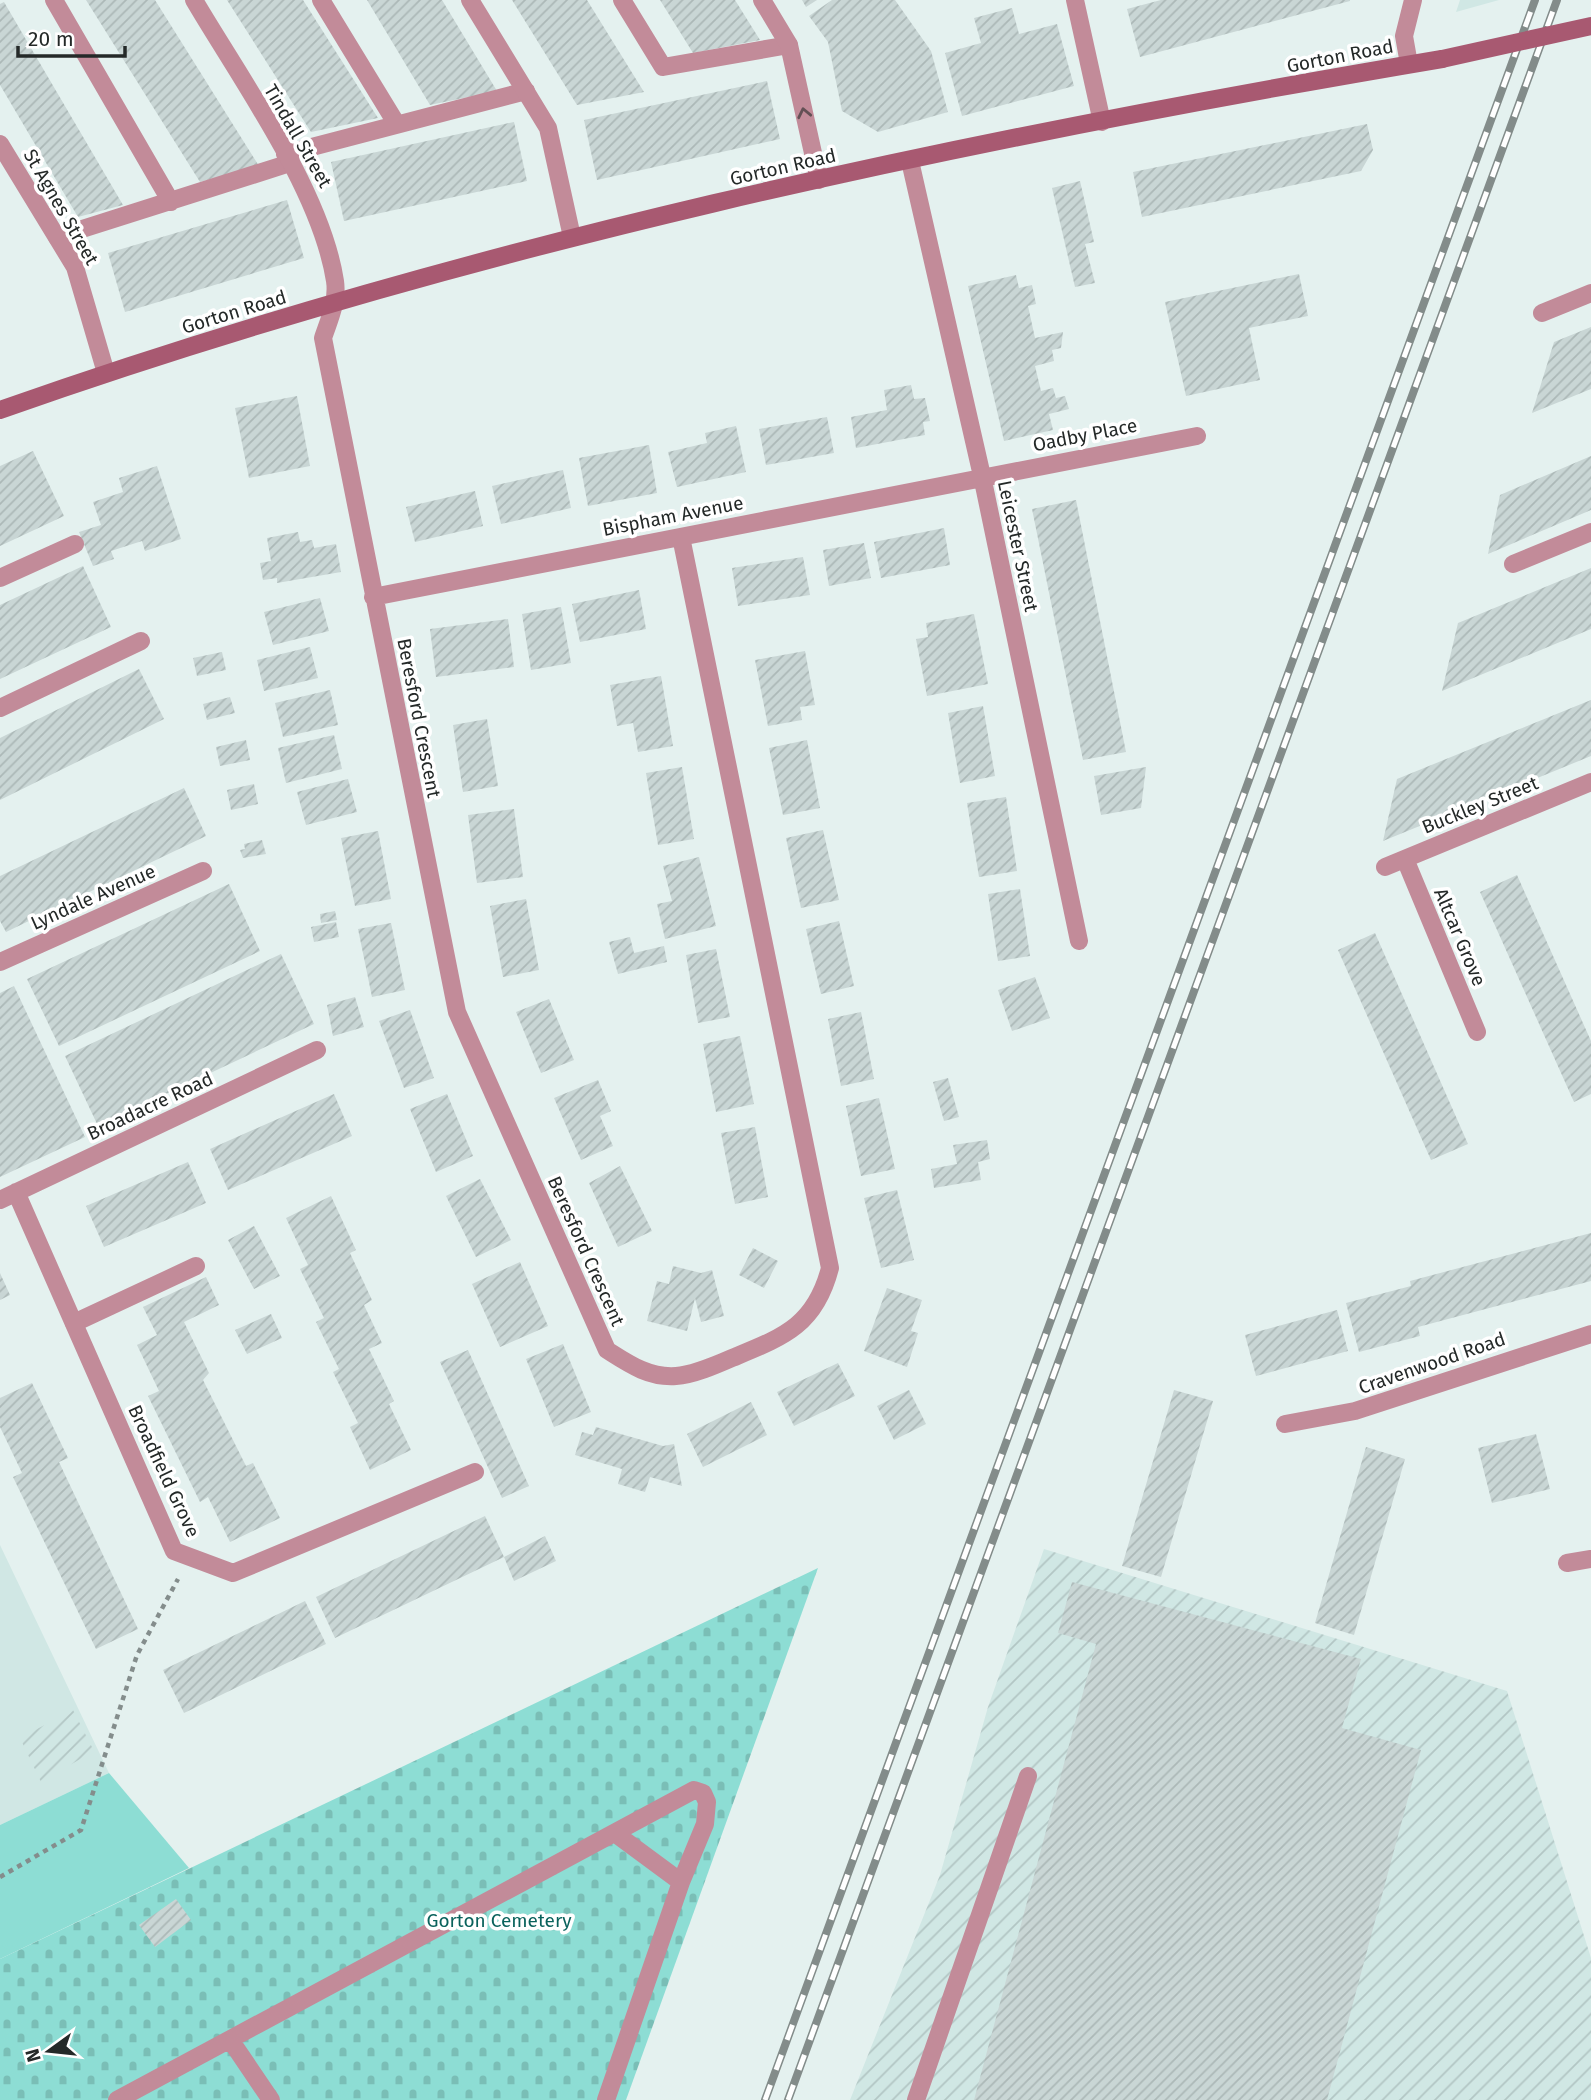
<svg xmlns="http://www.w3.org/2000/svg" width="1591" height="2100" viewBox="0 0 1591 2100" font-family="'Fira Sans',sans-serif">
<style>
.built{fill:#d0e7e4}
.industrial{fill:url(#industrial-furrows)}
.green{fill:#8dddd4}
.cemetery{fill:url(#cemetery-stones)}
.building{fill:url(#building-hatch)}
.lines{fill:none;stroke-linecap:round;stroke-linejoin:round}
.path{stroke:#848d8c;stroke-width:4.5;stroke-dasharray:5 5;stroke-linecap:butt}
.lane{stroke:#c28b99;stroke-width:18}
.street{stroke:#c28b99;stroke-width:18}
.secondary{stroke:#a85971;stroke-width:18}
.rail-casing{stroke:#838c8a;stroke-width:8}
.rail{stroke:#fff;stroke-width:5;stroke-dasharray:16;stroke-linecap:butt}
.secondary-bridge{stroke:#a85971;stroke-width:18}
.oneway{stroke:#635055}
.labels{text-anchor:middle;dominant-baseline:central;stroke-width:7;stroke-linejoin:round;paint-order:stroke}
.street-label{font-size:19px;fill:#242928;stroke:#fff}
.park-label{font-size:19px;fill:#0a625c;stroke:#fff}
</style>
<defs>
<pattern id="industrial-furrows" width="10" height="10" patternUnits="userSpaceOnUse" patternTransform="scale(1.75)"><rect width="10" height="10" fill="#d0e7e4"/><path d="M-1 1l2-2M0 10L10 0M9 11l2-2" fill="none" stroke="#b2c6c4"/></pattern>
<pattern id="cemetery-stones" width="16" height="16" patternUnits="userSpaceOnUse" patternTransform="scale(1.75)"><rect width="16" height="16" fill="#8dddd4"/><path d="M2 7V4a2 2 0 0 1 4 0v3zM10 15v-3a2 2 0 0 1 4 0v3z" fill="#7abeb6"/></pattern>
<pattern id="building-hatch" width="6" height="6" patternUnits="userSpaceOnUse" patternTransform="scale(1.75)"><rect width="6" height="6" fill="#c9d6d5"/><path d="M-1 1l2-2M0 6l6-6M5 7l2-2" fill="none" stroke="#acb8b7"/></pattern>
</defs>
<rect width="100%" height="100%" fill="#e4f1ef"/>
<path class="built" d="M1460 0H1499L1456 12Z
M0 1545 109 1773 0 1825Z"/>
<path class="industrial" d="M1044 1549 1507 1691 1591 1958V2100H850L940 1875 988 1707Z
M73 1710 94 1751 41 1782 20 1738Z"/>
<path class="green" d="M109 1773 189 1868 0 1959V1825Z"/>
<path class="cemetery" d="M818 1568 626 2100H0V1959Z"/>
<path class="building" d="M86 0H155L259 166 200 182Z
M227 0H303L378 118 311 132Z
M367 0H442L497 91 430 105Z
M512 0H587L644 92 577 105Z
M660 0H735L760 40 693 53Z
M802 0H817L806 7Z
M832 0H895L931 51 948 112 878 132 842 111 828 42 809 16Z
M1161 0H1350V1L1140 57 1127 9Z
M4 2 123 205 78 217 0 85V4Z
M1012 8 1019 34 1057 24 1074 86 962 116 945 53 981 43 974 18Z
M767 81 780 139 597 180 584 120Z
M514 122 527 181 344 221 331 162Z
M1367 124 1373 150 1361 171 1142 217 1133 172Z
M1080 181 1094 242 1085 244 1095 283 1075 287 1052 188Z
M287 200 304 258 125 312 108 253Z
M1299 274 1308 316 1249 328 1260 380 1186 396 1165 302Z
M1016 275 1019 288 1032 285 1036 304 1028 306 1035 338 1063 332 1061 348 1052 350 1054 361 1035 366 1041 391 1053 388 1056 398 1065 396 1069 409 1049 414 1053 430 1004 441 968 286Z
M1591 327V389L1532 413 1554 342Z
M911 385 914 399 925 398 930 421 923 422 925 435 856 448 851 417 887 410 884 390Z
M297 396 310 466 249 478 235 408Z
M827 417 834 453 766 465 759 429Z
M736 426 746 472 677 487 668 452 707 443 705 433Z
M649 445 657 493 588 506 579 458Z
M33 451 64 516 0 546V466Z
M1591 456V510L1488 554 1500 495Z
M157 466 181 539 145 551 142 541 111 551 114 559 93 566 79 532 101 525 93 502 123 492 119 478Z
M563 470 571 508 501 524 492 486Z
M475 491 483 526 415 542 406 507Z
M1076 500 1126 752 1083 760 1032 509Z
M944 528 950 565 881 578 874 542Z
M298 532 300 542 312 540 314 548 336 544 341 572 277 583V578L263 580 260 563 271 561 267 538Z
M864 543 871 578 829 586 823 550Z
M803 557 810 595 738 606 732 568Z
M83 566 111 627 0 679V605Z
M1591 568V629L1442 691 1458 623Z
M639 590 646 629 580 642 572 604Z
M320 598 329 631 273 645 264 612Z
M561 607 571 663 531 670 522 614Z
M974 614 988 684 927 696 916 639 928 637 926 623Z
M508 619 514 667 436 677 430 629Z
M310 647 318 678 264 691 257 660Z
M805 651 815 705 800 707 802 720 768 726 755 660Z
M222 652 226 670 197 676 193 658Z
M139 669 164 719 0 800V738Z
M661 676 673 746 638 752 633 723 617 726 610 685Z
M330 690 338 725 283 737 275 703Z
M230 697 235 713 207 720 203 704Z
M1591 700V756L1383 841 1397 779Z
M983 706 995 776 960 783 948 713Z
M487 719 498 786 463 792 453 725Z
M334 735 342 769 286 783 278 748Z
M246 740 250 760 220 766 216 747Z
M807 740 820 808 783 815 769 748Z
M682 767 694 839 658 845 646 773Z
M1146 767 1141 808 1101 815 1094 776Z
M348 779 357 812 306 825 297 792Z
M254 784 258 804 231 810 227 790Z
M184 788 206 836 6 932 0 921V876Z
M1006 797 1017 871 979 877 967 803Z
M514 809 523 877 477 883 468 815Z
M823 830 839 900 801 908 786 838Z
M378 831 391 899 355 906 341 838Z
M262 840 266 854 243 858 240 850 245 849 244 844Z
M699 857 716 926 665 939 657 904 672 901 663 866Z
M1517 875 1591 1041V1094L1574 1102 1480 892Z
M229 884 260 951 59 1046 27 979Z
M1020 889 1030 956 998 961 988 894Z
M526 899 539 970 503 977 490 906Z
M335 911 337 920 321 923 320 914Z
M839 921 854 986 821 994 806 929Z
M336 922 339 937 314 942 311 927Z
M391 923 405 990 372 997 358 929Z
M1375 933 1468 1144 1431 1160 1338 950Z
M630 937 634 953 664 946 667 962 618 974 609 942Z
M716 949 730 1017 698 1023 686 955Z
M281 954 314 1024 98 1126 65 1056Z
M1035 977 1050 1018 1012 1031 998 990Z
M14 986 85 1137 0 1177V993Z
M355 997 364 1027 333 1036 327 1005Z
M549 999 574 1060 541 1073 516 1012Z
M410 1010 434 1078 404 1088 379 1021Z
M861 1012 874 1079 841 1086 828 1019Z
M740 1036 754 1104 716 1112 703 1044Z
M948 1078 959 1117 944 1121 933 1082Z
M598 1080 611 1111 600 1116 613 1146 581 1160 554 1098Z
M334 1094 352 1136 228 1190 210 1149Z
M447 1094 473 1156 436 1172 410 1109Z
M879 1098 895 1169 861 1176 846 1106Z
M755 1127 768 1197 735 1204 721 1133Z
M987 1140 990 1159 978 1162 981 1180 934 1188 931 1169 957 1164 953 1145Z
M188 1162 206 1203 104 1247 86 1206Z
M620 1166 652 1231 618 1247 589 1183Z
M480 1179 511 1240 476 1257 446 1196Z
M897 1190 914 1260 881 1268 864 1198Z
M331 1196 356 1250 350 1253 372 1300 364 1305 382 1343 369 1349 394 1401 389 1404 411 1450 370 1470 350 1427 358 1423 333 1372 339 1369 316 1322 324 1318 300 1269 308 1265 286 1218Z
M254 1226 280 1276 254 1289 228 1240Z
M1591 1233V1281L1418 1327 1420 1336 1359 1352 1346 1303 1411 1286 1410 1281Z
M753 1248 778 1261 764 1288 739 1275Z
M520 1262 548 1326 500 1347 472 1284Z
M673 1266 701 1273 712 1270 724 1316 701 1322 695 1298 687 1331 647 1321 657 1281 669 1284Z
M0 1273 10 1295 0 1300Z
M206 1277 219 1305 184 1322 209 1373 203 1380 246 1466 253 1463 280 1518 230 1542 208 1497 200 1502 148 1396 159 1391 137 1345 157 1335 143 1307Z
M887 1288 922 1300 911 1331 918 1333 907 1367 864 1351Z
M1337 1310 1348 1351 1256 1376 1245 1335Z
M271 1314 282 1338 247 1354 235 1330Z
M563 1344 591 1412 554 1427 526 1359Z
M468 1350 529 1486 502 1498 440 1362Z
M838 1363 855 1396 794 1426 777 1392Z
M32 1383 68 1458 59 1462 138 1629 96 1649 13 1477 22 1473 0 1427V1398Z
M909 1390 926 1424 894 1440 877 1406Z
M1174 1390 1213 1401 1161 1577 1122 1566Z
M751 1402 767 1435 703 1467 687 1434Z
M596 1427 663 1446 674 1444 682 1486 650 1477 645 1492 618 1484 622 1469 575 1455 582 1432 593 1435Z
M1536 1434 1550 1489 1492 1503 1478 1448Z
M1366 1447 1405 1459 1354 1635 1315 1623Z
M485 1516 504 1557 335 1638 316 1597Z
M545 1536 556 1561 514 1581 504 1557Z
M1072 1582 1361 1659 1342 1728 1421 1750 1327 2100H974L1096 1644 1058 1633Z
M305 1601 326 1644 184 1713 163 1670Z
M176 1899 191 1920 155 1947 139 1925Z"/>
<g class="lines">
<path class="path" d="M0 1877 81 1830 137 1655 178 1579"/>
<path class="lane" d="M54 0 171 202
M321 0 396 123
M622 0 663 67 789 45
M285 154 526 91
M57 237 290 163
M0 578 75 544
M74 1323 196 1266
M616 1834 681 1882
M231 2041 271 2100
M117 2100 694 1790 703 1793 707 1802 705 1824 681 1882 606 2100
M916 2100 1028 1776"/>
<path class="street" d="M194 0C241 80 321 190 335 281 338 301 329 320 323 338L457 1012 607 1350C629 1364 649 1378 676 1376 693 1375 716 1365 732 1358 783 1337 815 1326 830 1268L681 537
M470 0 548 128 572 237
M762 0 789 45 819 180
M1075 0 1102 122
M1409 64 1404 36 1413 0
M0 144 75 267 106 373
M910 161 982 476 1079 941
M1542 313 1591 293
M1513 564 1591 532
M373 597 1197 436
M0 708 141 641
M1405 859 1477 1032
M1385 867 1591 782
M0 962 203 871
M16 1192 174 1551 233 1573 475 1472
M0 1200 317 1050
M1285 1424 1355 1411 1591 1334
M1567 1563 1591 1559"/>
<path class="secondary" d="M0 410C467 245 955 141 1442 59"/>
<defs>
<path id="rail" d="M765 2100 1535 0
M788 2100 1557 0"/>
</defs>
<use href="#rail" class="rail-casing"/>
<use href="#rail" class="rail"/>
<path class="secondary-bridge" d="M1442 59 1591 26"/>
</g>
<defs><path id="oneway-chevron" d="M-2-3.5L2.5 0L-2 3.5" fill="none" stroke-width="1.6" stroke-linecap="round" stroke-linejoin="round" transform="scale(1.75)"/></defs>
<use class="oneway" href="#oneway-chevron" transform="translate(804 113) rotate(-102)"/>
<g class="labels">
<g class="street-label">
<text transform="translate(1340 56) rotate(-11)">Gorton Road</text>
<text transform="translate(298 136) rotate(60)">Tindall Street</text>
<text transform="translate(783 167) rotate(-13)">Gorton Road</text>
<text transform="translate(61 207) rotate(60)">St Agnes Street</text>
<text transform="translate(234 312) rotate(-17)">Gorton Road</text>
<text transform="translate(1085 435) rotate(-11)">Oadby Place</text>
<text transform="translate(673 516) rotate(-11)">Bispham Avenue</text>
<text transform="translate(1018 546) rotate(78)">Leicester Street</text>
<text transform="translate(419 718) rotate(79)">Beresford Crescent</text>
<text transform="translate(1480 805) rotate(-22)">Buckley Street</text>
<text transform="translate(93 897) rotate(-24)">Lyndale Avenue</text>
<text transform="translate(1460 937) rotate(67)">Altcar Grove</text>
<text transform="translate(150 1106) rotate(-25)">Broadacre Road</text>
<text transform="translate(586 1251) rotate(66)">Beresford Crescent</text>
<text transform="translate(1432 1363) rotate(-19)">Cravenwood Road</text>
<text transform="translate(164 1471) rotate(65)">Broadfield Grove</text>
</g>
<g class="park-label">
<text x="499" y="1920">Gorton Cemetery</text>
</g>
</g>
<g transform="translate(49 2051) rotate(255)" stroke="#ffffff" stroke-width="5" paint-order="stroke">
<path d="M0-5L12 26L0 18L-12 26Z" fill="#242928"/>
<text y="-10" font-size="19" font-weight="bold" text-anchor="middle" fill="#242928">N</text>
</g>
<path d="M18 46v10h107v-10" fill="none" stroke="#242928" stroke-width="3.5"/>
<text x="28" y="46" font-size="21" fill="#242928" stroke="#ffffff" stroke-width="5" paint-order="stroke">20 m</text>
</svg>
